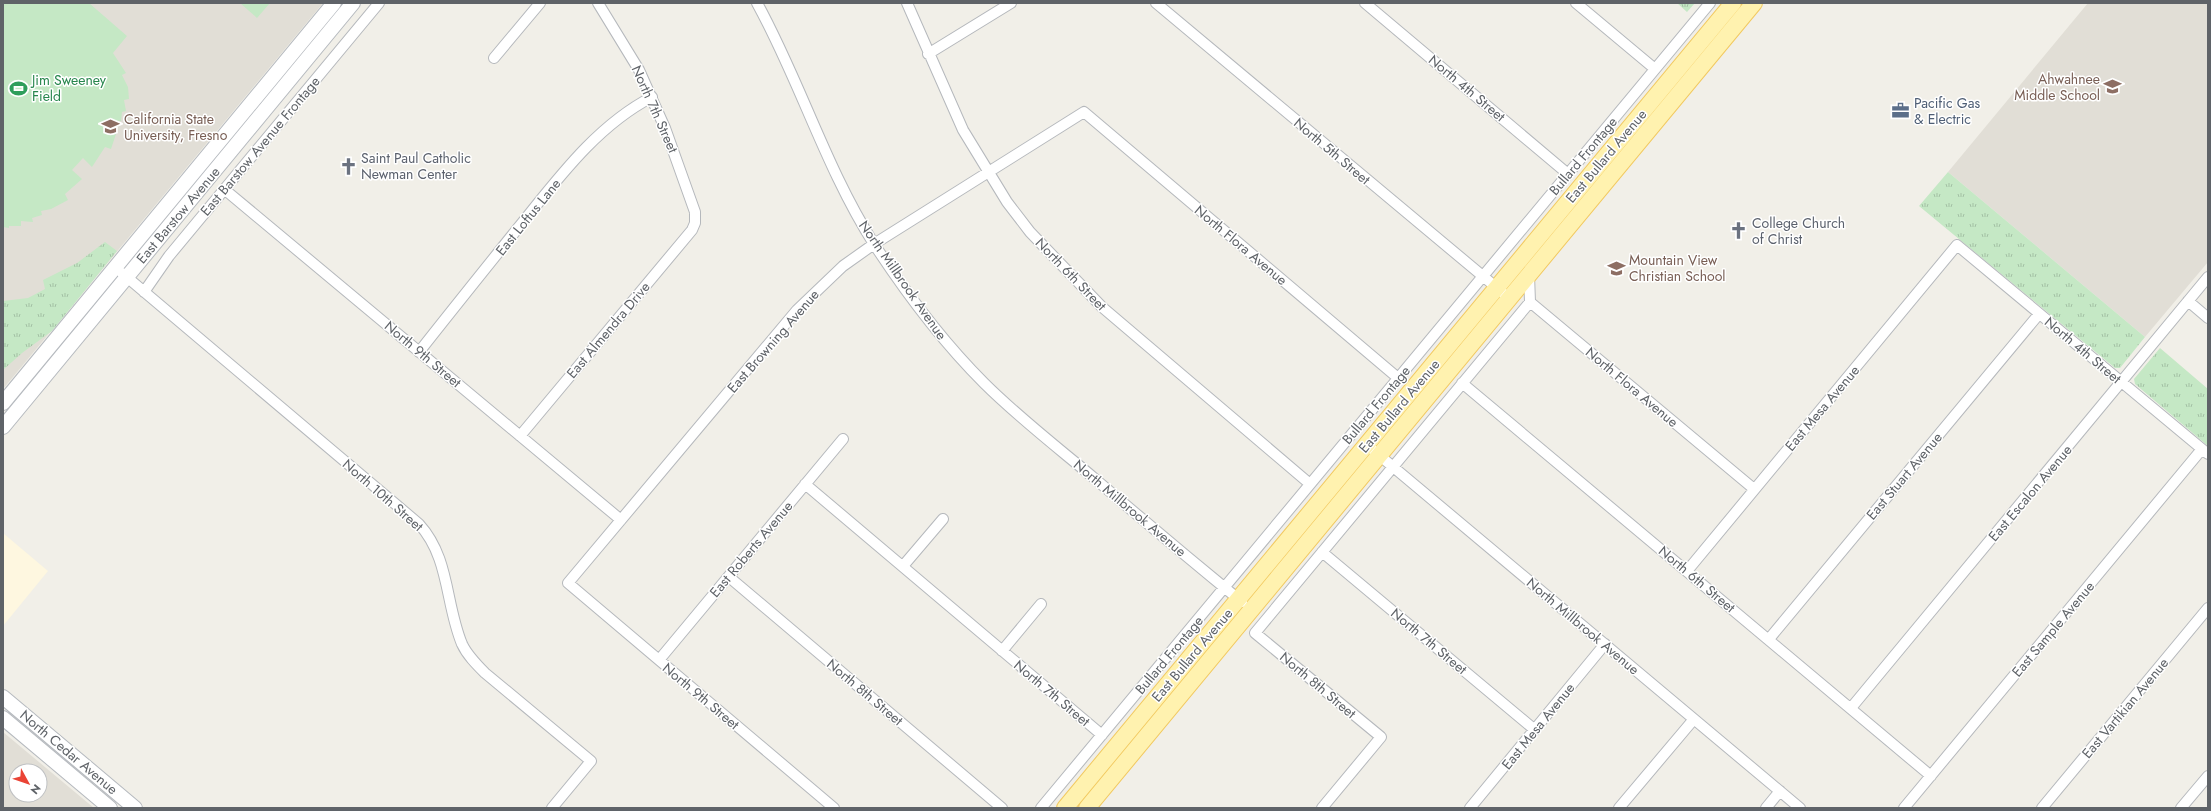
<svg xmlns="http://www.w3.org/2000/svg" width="2211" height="811" viewBox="0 0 2211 811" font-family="Jost,sans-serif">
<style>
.commercial{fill:#fef7e0}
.education{fill:#e1ded6;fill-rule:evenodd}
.grass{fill:url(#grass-tufts)}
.pitch{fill:#c5e8c5}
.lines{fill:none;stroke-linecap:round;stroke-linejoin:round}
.minor-casing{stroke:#b5b8bc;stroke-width:12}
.secondary-casing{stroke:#b6babf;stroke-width:16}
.primary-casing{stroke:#f2c960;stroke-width:18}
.minor{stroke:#fff;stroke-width:10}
.secondary{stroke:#fff;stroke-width:14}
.primary{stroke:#fff2af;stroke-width:16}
.labels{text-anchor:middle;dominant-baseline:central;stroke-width:3;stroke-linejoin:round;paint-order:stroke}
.education-label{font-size:14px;fill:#785e54;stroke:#fff;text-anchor:start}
.leisure-label{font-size:14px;fill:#27864d;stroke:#fff;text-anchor:start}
.street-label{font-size:14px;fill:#5f6368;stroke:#fff}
.service-label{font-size:14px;fill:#4e5e75;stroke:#fff;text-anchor:start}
.worship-label{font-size:14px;fill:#5b616d;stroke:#fff;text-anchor:start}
</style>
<defs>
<pattern id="grass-tufts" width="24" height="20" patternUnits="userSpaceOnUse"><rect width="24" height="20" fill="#c5e8c5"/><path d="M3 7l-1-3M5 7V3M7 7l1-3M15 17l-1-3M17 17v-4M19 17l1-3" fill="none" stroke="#a3c0a4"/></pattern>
</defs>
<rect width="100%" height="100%" fill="#f1efe8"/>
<path class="commercial" d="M3 533 48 571 3 626Z"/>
<path class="education" d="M3 3H323L3 389Z
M2088 3H2208V262L2145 337 1948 172Z
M3 732 94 808H3ZM16 771H40V795H16Z"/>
<path class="grass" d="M1677 3H1695L1687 12Z
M1948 172 2145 337 2120 368H2115L1919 206Z
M105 242 117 251 52 331 22 353 3 370V301L28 298 45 289 43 280 77 263Z
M2160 348 2208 389V446L2135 384 2134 379Z"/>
<path class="pitch" d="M3 3H89L127 36 113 53 126 73 122 75 128 87 129 99 124 100 126 111 122 112 121 121H117V131L111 149 105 147 92 167 83 158 72 170 82 179 65 194 68 200 51 209 41 211 42 215 32 218 33 222 21 221V226H9V228L3 227Z
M240 3H270L257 18Z"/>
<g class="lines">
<defs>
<path id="minor" d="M757 3C800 81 826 169 874 244 906 293 942 341 984 383 1018 417 1057 447 1094 478 1143 520 1192 561 1242 602
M907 3 963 130 1007 202 1030 232 1102 307 1310 484
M1156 3 1509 298
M1365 3 1568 174
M1576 3 1655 69
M928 54 1011 3
M494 58 540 3
M224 189 621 520
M122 273 419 524C450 558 445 603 462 644 467 655 476 664 485 673L591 761 552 808
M1529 275 1530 302 1754 489
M144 292 169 256 379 3
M2188 301 2208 318
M419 352C452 310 485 269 518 228 557 180 596 126 652 97
M1462 383 1931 776
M520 436 692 230 695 223V212L665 128 639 70 598 3
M1367 445 1800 808
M805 484 1102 735
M1322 552 1535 730
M903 566 943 519
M1687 571 1957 245 2208 454
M729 577 1002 808
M1769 639 2039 314
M1002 651 1041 604
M659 660 843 439
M1851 708 2208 277
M834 808 568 583 797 310 843 266 874 244 1084 112 1398 378
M1041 808 1710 3
M1322 808 1381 737 1255 633 1530 302
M1470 808 1605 644
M1619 808 1694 719
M1766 808 1780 791
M1904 808 2202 449
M2042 808 2208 608
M2181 808 2208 776"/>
<path id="secondary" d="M3 403 334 3
M3 427 353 3
M3 697 135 808
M3 718 110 808"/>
<path id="primary" d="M1065 808 1733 3
M1087 808 1754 3"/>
</defs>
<use href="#minor" class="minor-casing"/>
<use href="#secondary" class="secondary-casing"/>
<use href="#primary" class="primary-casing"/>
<use href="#minor" class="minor"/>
<use href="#secondary" class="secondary"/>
<use href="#primary" class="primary"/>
</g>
<defs>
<symbol id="school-bare" viewBox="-9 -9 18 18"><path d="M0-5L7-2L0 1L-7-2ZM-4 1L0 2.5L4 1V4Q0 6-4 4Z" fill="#8d6e63" stroke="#fff" stroke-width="2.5" paint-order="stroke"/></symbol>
<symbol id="stadium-bare" viewBox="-9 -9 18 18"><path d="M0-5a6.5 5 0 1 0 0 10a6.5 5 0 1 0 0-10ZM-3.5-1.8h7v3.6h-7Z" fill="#2e9e5b" stroke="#fff" stroke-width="2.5" paint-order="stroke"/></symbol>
<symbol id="office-bare" viewBox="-9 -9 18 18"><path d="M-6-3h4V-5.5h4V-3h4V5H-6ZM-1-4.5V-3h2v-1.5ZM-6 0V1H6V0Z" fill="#5c6f8a" stroke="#fff" stroke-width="2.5" paint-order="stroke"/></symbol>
<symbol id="university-bare" viewBox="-9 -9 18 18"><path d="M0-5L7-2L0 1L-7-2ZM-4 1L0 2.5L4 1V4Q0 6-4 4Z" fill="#8d6e63" stroke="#fff" stroke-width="2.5" paint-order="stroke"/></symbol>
<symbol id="church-bare" viewBox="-9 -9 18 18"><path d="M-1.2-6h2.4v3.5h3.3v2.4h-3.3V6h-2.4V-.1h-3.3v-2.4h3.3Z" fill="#6b7280" stroke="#fff" stroke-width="2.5" paint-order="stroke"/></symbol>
</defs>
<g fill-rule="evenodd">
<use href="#school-bare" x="2100" y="74" width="25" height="25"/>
<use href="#stadium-bare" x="6" y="76" width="25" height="25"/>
<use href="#office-bare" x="1888" y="98" width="25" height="25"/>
<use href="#university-bare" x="98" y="114" width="25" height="25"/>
<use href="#church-bare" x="336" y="154" width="25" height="25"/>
<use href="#church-bare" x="1726" y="218" width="25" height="25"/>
<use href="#school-bare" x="1604" y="256" width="25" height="25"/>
</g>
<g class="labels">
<g class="education-label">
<text x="2100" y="79" text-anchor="end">Ahwahnee<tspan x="2100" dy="16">Middle School</tspan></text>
<text x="124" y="119">California State<tspan x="124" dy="16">University, Fresno</tspan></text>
<text x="1629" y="260">Mountain View<tspan x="1629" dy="16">Christian School</tspan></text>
</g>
<g class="leisure-label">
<text x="32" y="80">Jim Sweeney<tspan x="32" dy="16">Field</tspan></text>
</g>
<g class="street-label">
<text transform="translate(1467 88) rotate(40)">North 4th Street</text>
<text transform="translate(655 109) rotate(66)">North 7th Street</text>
<text transform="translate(260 146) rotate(-50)">East Barstow Avenue Frontage</text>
<text transform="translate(1332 151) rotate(40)">North 5th Street</text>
<text transform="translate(1583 156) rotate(-50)">Bullard Frontage</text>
<text transform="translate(1606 156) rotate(-50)">East Bullard Avenue</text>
<text transform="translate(178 215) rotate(-50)">East Barstow Avenue</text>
<text transform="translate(528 217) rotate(-51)">East Loftus Lane</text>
<text transform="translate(1241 245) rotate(40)">North Flora Avenue</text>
<text transform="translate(1071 274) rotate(46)">North 6th Street</text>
<text transform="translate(903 280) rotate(55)">North Millbrook Avenue</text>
<text transform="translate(608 330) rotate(-50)">East Almendra Drive</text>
<text transform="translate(773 341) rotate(-49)">East Browning Avenue</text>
<text transform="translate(2083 350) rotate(40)">North 4th Street</text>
<text transform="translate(423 354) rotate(40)">North 9th Street</text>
<text transform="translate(1632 387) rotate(40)">North Flora Avenue</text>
<text transform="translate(1376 405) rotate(-50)">Bullard Frontage</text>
<text transform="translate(1399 406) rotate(-50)">East Bullard Avenue</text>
<text transform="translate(1822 408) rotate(-50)">East Mesa Avenue</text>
<text transform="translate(1904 476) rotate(-50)">East Stuart Avenue</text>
<text transform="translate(2030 493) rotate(-50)">East Escalon Avenue</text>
<text transform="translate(383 495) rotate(41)">North 10th Street</text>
<text transform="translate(1130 508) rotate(40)">North Millbrook Avenue</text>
<text transform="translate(751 549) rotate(-50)">East Roberts Avenue</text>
<text transform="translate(1697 579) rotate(40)">North 6th Street</text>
<text transform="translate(1583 626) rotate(40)">North Millbrook Avenue</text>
<text transform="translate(2053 629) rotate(-50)">East Sample Avenue</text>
<text transform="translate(1429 641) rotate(40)">North 7th Street</text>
<text transform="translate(1169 655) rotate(-50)">Bullard Frontage</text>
<text transform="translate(1192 655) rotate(-50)">East Bullard Avenue</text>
<text transform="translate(1318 685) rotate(40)">North 8th Street</text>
<text transform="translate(865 692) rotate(40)">North 8th Street</text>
<text transform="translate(1052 693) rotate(40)">North 7th Street</text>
<text transform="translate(701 696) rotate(40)">North 9th Street</text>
<text transform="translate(2125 708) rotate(-50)">East Vartikian Avenue</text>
<text transform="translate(1538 726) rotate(-51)">East Mesa Avenue</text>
<text transform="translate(69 752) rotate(40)">North Cedar Avenue</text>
</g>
<g class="service-label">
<text x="1914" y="103">Pacific Gas<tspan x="1914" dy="16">&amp; Electric</tspan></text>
</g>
<g class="worship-label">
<text x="361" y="158">Saint Paul Catholic<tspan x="361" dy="16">Newman Center</tspan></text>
<text x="1752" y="223">College Church<tspan x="1752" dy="16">of Christ</tspan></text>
</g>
</g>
<rect width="2211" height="811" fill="none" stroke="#5f6368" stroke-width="8"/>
<g transform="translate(28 783) rotate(130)"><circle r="19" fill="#ffffff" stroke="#bfc1c3"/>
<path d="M0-3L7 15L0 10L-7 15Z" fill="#ea4335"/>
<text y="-6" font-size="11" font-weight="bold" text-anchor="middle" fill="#5f6368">N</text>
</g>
</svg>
